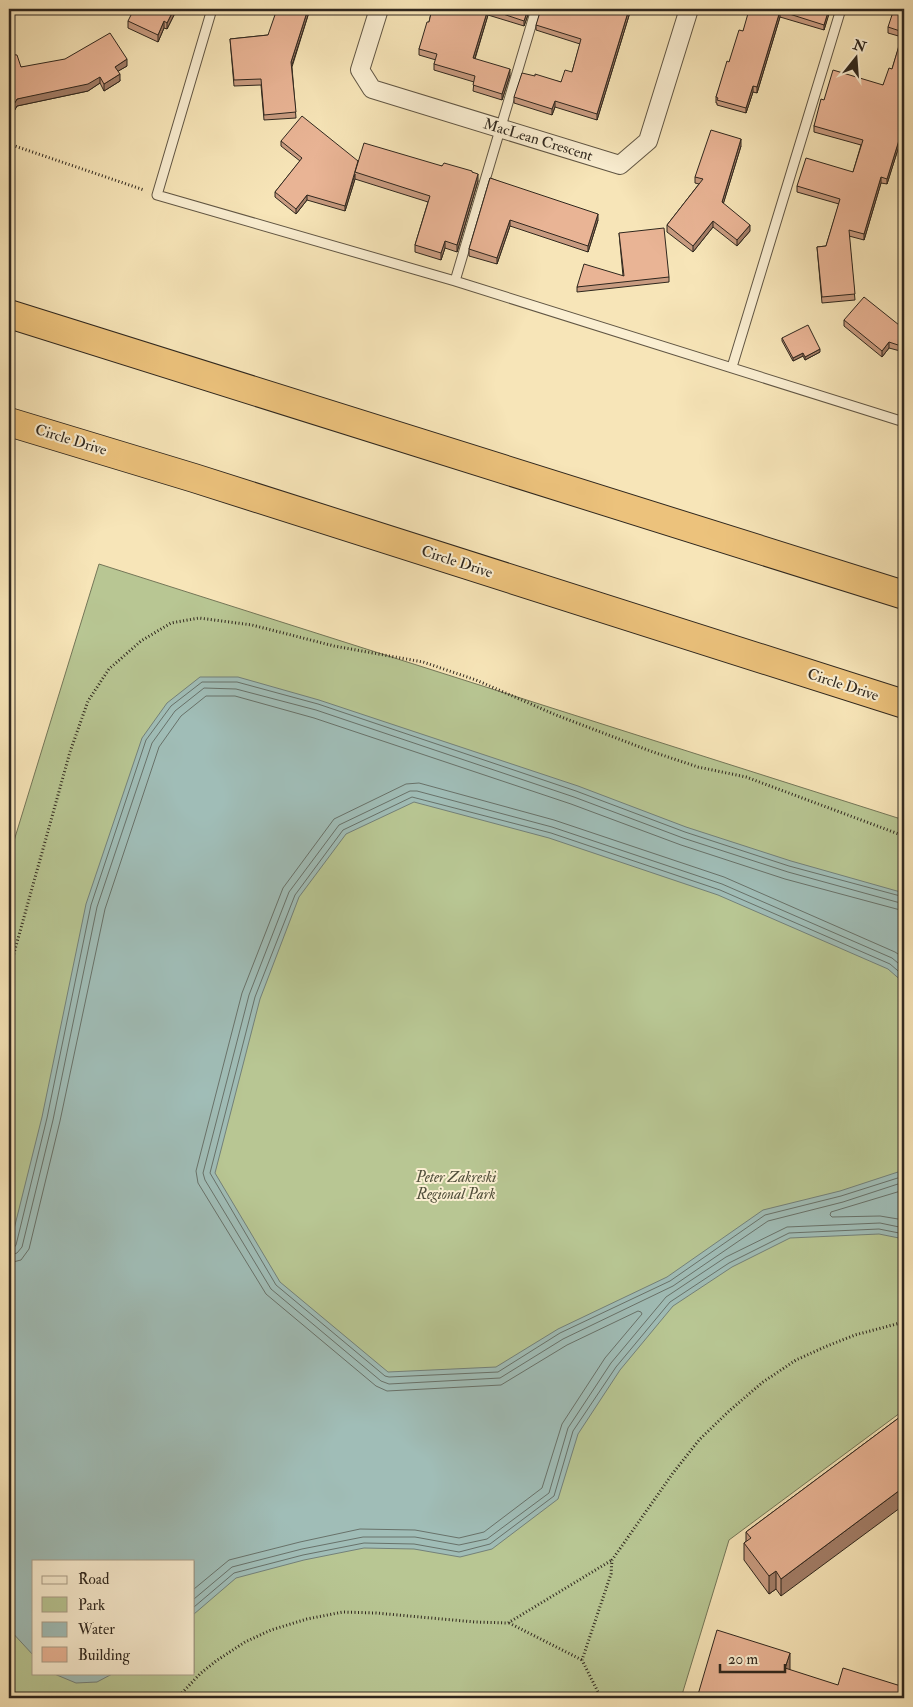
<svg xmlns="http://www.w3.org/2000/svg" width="913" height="1707" viewBox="0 0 913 1707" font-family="'IM FELL Double Pica',serif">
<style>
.green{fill:#b8c693;stroke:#747658;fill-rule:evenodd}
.water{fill:#a0bdb7;stroke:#73817a}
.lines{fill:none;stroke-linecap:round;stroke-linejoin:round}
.shore{stroke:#68726a;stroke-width:1}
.lane-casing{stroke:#615644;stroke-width:11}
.street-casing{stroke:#615644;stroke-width:20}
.highway-casing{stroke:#2f271e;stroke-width:30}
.path{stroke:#2f271e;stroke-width:3;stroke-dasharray:1 2.5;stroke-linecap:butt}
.lane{stroke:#faeed1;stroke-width:9}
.street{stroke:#faeed1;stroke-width:18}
.highway{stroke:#ecc27c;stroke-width:28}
.wall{fill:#c89b80;stroke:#2f271e}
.shaded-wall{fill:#a37e68;stroke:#2f271e}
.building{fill:#e9b495;stroke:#2f271e}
.labels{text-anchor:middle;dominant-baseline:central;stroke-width:4;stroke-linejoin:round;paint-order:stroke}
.street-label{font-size:15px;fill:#2f271e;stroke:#faeed1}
.park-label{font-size:15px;font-style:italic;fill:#514f3b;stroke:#faeed1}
</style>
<rect width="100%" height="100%" fill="#f7e5b8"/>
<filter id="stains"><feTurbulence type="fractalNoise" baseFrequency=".004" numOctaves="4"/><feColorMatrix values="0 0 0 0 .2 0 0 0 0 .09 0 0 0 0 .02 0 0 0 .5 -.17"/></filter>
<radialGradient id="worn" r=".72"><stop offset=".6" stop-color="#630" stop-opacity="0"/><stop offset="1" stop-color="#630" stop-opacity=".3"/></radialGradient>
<path class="green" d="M99 564 904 820V1410L729 1540 681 1698H9V857ZM34 1561H194V1673H34Z"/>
<path class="water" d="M200 677H238L319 700 578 786 686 827 791 861 904 893V983L888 969 718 895 549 838 414 802 346 834 299 897 260 999 215 1173 280 1282 388 1372 496 1367 558 1329 667 1277 763 1210 840 1191 904 1170V1239L879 1234 790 1238 732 1267 673 1306 620 1370 578 1434 558 1499 492 1549 460 1557 414 1549 364 1548 304 1560 236 1578 194 1614V1561H34V1656L9 1629V1249L42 1117 86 904 142 738 167 703Z
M52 1673H114L97 1682 76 1683Z"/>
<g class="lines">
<path class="shore" d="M904 968 892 958 722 884 552 827 417 791H410L339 825 289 892 249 995 203 1173 205 1180 271 1289 381 1381 389 1384 500 1378 563 1339 673 1286 768 1221 843 1202 904 1182
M904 976 890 964 720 890 551 833 412 797 343 830 295 895 255 997 210 1173 276 1285 385 1376 389 1377 498 1372 560 1333 670 1281 765 1215 841 1196 904 1176
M904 1190 831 1212 830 1215 832 1217 880 1216 904 1220
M9 1249H13L16 1245 47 1118 91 905 146 740 171 706 202 682H237L318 704 576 791 685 832 789 866 904 897
M9 1256 17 1253 22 1247 53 1120 97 907 152 743 175 711 204 688 236 689 316 710 574 797 683 838 788 872 904 904
M9 1263 21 1260 29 1249 60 1121 105 909 159 747 181 716 206 696H235L314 718 571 804 681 845 785 879 904 911
M194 1589 229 1560 300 1542 360 1529 415 1530 459 1538 484 1532 542 1488 562 1424 605 1358 642 1314 641 1312 638 1311 567 1345 501 1385 387 1391 376 1386 266 1294 198 1183 196 1171 242 993 283 888 334 819 406 784 419 783 554 820 724 877 895 952 904 958
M194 1599 232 1567 302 1549 363 1537H415L459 1545 487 1539 549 1493 568 1428 611 1363 666 1297 726 1257 787 1227 880 1223 904 1228
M194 1607 234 1573 303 1555 364 1543 414 1544 459 1552 490 1544 554 1496 573 1431 616 1367 670 1302 729 1263 789 1233 879 1229 904 1234"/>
<defs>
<path id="lane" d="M212 9 157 195 455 281 904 422
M455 281 536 9
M732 367 841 9"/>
<path id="street" d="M379 9 360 70 372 89 620 165 648 141 689 9"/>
<path id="highway" d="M9 314 904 595
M9 422 194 478 904 704"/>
</defs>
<use href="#lane" class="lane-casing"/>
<use href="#street" class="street-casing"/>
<use href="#highway" class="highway-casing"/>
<path class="path" d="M9 144 144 190
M9 971 70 752 88 701 109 669 141 641 171 623 199 618 252 625 334 646 423 662 476 680 556 715 653 752 698 767 746 777 904 836
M509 1623 582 1660
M177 1698 201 1673 216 1661 245 1642 271 1630 307 1619 343 1612 376 1613 475 1622 508 1623 612 1560
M601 1698 582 1660 611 1574 612 1560 673 1473 699 1440 729 1411 763 1382 796 1360 827 1346 855 1335 904 1322"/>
<use href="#lane" class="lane"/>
<use href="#street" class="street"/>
<use href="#highway" class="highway"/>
</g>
<path class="wall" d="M177 9 167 29 164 28 158 42 128 28V21Z
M310 9 292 67 296 118 264 120 261 85 234 86 230 39 268 35Z
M432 9H530L524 26 488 15 475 59 510 75 502 100 473 91 474 82 434 70V64L436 60 419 55V49L429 22Z
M631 9 597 120 555 107 552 115 514 103V97L535 76 561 82 572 72 580 44 536 30V25L590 13Z
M830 9 824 30 780 17 757 93 753 92 746 113 717 105V103H716V97L729 62 752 11Z
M904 9V130L887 184 881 183 864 240 849 236 855 300 822 303 817 247 826 246 839 204 797 192V186L853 172 861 145 814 132V126L824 100 883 85 892 69 902 37 888 33V27Z
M9 54 21 67 127 66 118 71 120 81 104 91 100 83 88 91 17 106 13 113 9 110Z
M281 141 358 161 442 166 472 172 478 181 457 252 445 248 441 260 415 252V245L428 202 355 179 345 211 307 200 296 214 275 197V192L300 161 281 146Z
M741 146 723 204 750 231 737 246 713 227 693 252 667 232V225L699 184 695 183V177Z
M490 178 598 220 588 252 510 226 497 264 469 256V249Z
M619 233 669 277V282L577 292V287L623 276Z
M844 320 904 329V352L889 348 882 357 844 326Z
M782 338 820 352 805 360 803 356 793 361 782 341Z
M904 1414 781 1596 776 1589 769 1594 744 1560V1543L746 1541V1532Z"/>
<path class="shaded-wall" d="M174 9H177L167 29V23Z
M308 9H310L291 68V62Z
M488 9V15L473 64V58Z
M528 9H530L524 26V21Z
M629 9H631L597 120V114Z
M829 9H830V11L824 30V25Z
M780 11V17L757 93V87Z
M164 21V28L158 42V35Z
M127 59V66L115 73V67Z
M510 69V75L502 100V94Z
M120 74V81L104 91V84Z
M100 77V83L88 91 17 106 13 113V106L17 99Z
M753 86V92L746 113V108Z
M555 101V107L552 115V109Z
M904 124V130L887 184V179Z
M741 139V146L722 208V202Z
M355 174V179L345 211V206Z
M478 174V181L457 252V245Z
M881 177V183L864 240V234Z
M307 195V200L296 214V209Z
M598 214V220L588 252V246Z
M510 220V226L497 264V258Z
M713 221V227L693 252V246Z
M750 225V231L737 246V240Z
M445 241V248L441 260V253Z
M889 342V348L882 357V351Z
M820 349V352L805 360V357Z
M803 353V356L793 361V358Z
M904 1487V1505L781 1596V1579Z
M776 1571V1589L769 1594V1576Z
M790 1653V1671L785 1668Z"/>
<path class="building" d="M134 9H174L167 23 164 21 158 35 128 21Z
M277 9H308L291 62 296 112 264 115 261 79 234 80 230 39 268 35Z
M432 9H488L473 58 510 69 502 94 473 85 475 76 434 64 437 54 419 49 427 22H429Z
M488 9H528L524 21Z
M541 9H576L590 13 591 9H629L597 114 555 101 552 109 514 97 522 73 535 76V74L561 82 565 70 572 72 581 39 536 25Z
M753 9H829L824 25 780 11 757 87 753 86 746 108 717 100 718 98 716 97 727 61 729 62 739 30 743 31 749 10 752 11Z
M894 9H904V124L887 179 881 177 864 234 849 230 855 294 822 297 817 247 826 246 840 199 797 186 806 158 853 172 863 140 814 126 821 99 824 100 833 70 883 85 889 68 892 69 903 32 888 27Z
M110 33 127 59 115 67 120 74 104 84 100 77 88 84 17 99 13 106 9 104V54L17 55 21 67 65 59Z
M302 116 358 161 345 206 307 195 296 209 275 192 302 158 281 141Z
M711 130 741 139 722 202 750 225 737 240 713 221 693 246 667 225 703 179 695 177Z
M364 143 442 166 444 163 472 171V172L478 174 457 245 445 241 441 253 415 245 430 196 355 172Z
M490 178 598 214 588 246 510 220 497 258 469 249Z
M664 228 669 277 577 287 584 264 624 276 619 233Z
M864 297 904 329V347L889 342 882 351 844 320Z
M808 325 820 349 805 357 803 353 793 358 782 338Z
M904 1414V1487L781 1579 776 1571 769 1576 744 1543 751 1538 746 1532Z
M717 1630 790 1653 785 1668 838 1685 843 1668 904 1687V1698H697Z"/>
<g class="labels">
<g class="street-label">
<text transform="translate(538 140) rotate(17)">MacLean Crescent</text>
<text transform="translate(71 440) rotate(17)">Circle Drive</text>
<text transform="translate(457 562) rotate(18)">Circle Drive</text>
<text transform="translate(843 685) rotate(18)">Circle Drive</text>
</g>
<g class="park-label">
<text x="456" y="1177">Peter Zakreski<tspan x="456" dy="17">Regional Park</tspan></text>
</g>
</g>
<rect width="913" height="1707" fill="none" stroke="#f7e5b8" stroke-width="30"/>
<rect x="10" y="10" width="893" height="1687" fill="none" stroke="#2f271e" stroke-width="2.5"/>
<rect x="15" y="15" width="883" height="1677" fill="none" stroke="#2f271e"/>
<rect x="32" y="1560" width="162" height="115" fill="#faeed1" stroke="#a99e89"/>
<rect x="42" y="1576" width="25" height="8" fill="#faeed1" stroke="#a99e89"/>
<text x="78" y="1584" font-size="15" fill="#2f271e">Road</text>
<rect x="42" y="1597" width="25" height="15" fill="#b8c693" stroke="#a99e89"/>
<text x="78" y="1610" font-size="15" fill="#2f271e">Park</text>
<rect x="42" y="1622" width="25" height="15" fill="#a0bdb7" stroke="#a99e89"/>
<text x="78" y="1634" font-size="15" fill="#2f271e">Water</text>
<rect x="42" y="1647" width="25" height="15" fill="#e9b495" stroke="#a99e89"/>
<text x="78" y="1660" font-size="15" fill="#2f271e">Building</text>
<g transform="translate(856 58) rotate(17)" stroke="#faeed1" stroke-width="4" paint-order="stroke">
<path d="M0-4L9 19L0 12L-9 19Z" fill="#2f271e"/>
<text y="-8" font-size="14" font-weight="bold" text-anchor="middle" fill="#2f271e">N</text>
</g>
<path d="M720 1664v8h65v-8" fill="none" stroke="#2f271e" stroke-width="2.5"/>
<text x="728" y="1664" font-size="15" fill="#2f271e" stroke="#faeed1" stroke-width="4" paint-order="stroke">20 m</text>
<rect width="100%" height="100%" filter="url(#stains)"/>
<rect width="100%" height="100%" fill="url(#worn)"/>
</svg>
